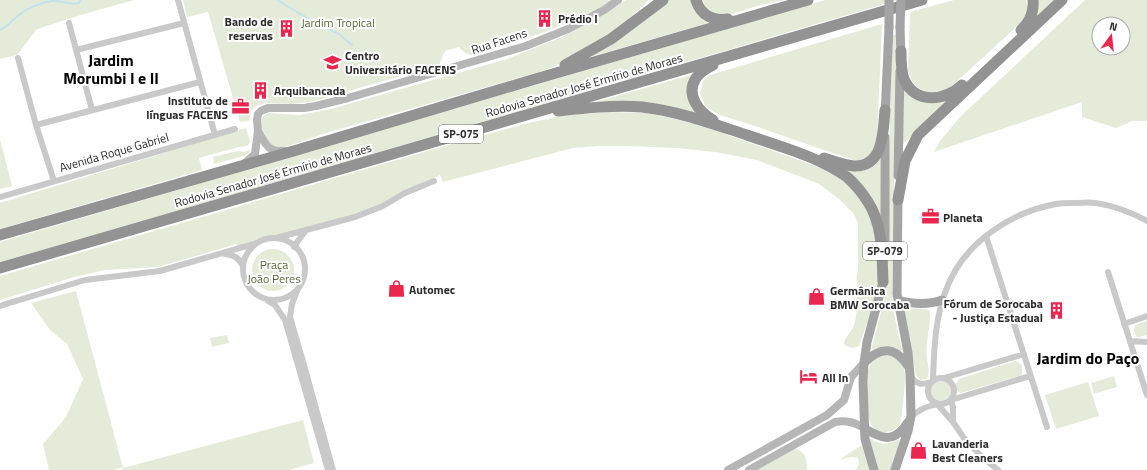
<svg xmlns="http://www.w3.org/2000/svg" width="1147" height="470" viewBox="0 0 1147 470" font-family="'Titillium Web',sans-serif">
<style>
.green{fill:#e5ebd9;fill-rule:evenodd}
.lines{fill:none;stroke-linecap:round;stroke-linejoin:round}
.stream{stroke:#c4e2ec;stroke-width:2}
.minor{stroke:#c9c9c9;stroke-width:6}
.secondary{stroke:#b6b6b6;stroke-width:8}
.primary{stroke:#a4a4a4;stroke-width:9}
.motorway{stroke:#939393;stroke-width:11}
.primary-bridge{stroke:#a4a4a4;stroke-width:9}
.labels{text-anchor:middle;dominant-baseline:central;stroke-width:4;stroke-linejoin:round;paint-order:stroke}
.shield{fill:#fff;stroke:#6b6b6b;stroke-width:1}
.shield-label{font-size:11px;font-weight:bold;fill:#2c2c2c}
.poi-label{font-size:12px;font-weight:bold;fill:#2c2c2c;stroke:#fff;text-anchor:start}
.park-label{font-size:12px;fill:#566939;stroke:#fff}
.street-label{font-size:12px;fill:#2c2c2c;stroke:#fff}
.district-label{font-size:16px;font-weight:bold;fill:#000;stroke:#fff}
</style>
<rect width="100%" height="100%" fill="#fff"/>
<path class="green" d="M0 0H134L84 14 37 29 17 55 0 59Z
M183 0H611L597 10 545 32 471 55C465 54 463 51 459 47L445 51 439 65 314 101 293 104 265 103 256 106 252 110 249 121 240 122 208 12 187 17Z
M626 0H649L612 35 575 56 549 69 326 133 283 148 273 146 267 140 262 130 260 123 263 116 269 113 299 115 331 109 507 59 562 37Z
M666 0H693L708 23 593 56V55Z
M703 0H785C775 2 764 4 754 7 739 12 709 25 703 0Z
M825 0H898L0 263V242Z
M954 0H1026L1028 12 1025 19 953 85 943 93C924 92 913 91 908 70L910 12Z
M1036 0H1057L1027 28Z
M1085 0H1147V121H1132L1116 128 1082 117V102L934 152 940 141 961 116ZM1099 24H1123V48H1099Z
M882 24 877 141 869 157 857 161 850 159 758 127 723 116 714 112 705 106 700 93 703 81 710 75Z
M897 34 892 287 893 309 902 350 900 352 886 346 871 350 885 297 887 281 891 36Z
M698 73 692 81 706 120 585 105Z
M904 88 917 97 961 90 902 145Z
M608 112 646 113 668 117 705 127 824 169 845 180 868 210 876 232 879 282 875 299 859 346C854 349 848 348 844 344 845 336 852 332 854 325 859 310 856 288 857 273L858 272V223L853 213 839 199 819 184 757 160 715 152 676 148 626 146H599L573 148 443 182 440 175 383 204 353 216 237 247 236 244 230 246 158 267 105 270 74 277 0 300V276L448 145 528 123 561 116Z
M246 128 250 142 247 146 239 147 199 158 202 170 0 229V203Z
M0 139 12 186 0 189Z
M250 150 248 154 244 156 214 164 213 157 238 151 244 152Z
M880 151 881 221 841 166 852 168Z
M252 270a21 21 0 1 1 42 0a21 21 0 1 1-42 0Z
M76 291 123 468 303 420 314 463 289 470H123L122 468 112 470H49L43 444 66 417 83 379 67 344 50 330 31 303Z
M903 308 926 309 930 311C931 327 925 342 927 358 928 365 930 373 927 379L920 380 916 375 903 312Z
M1147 321V335L1139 337H1137L1134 331 1135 325Z
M227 335 229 343 212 347 210 338Z
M887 355C893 356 900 359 903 364 908 374 902 413 900 424 896 429 893 431 887 432 865 437 867 402 868 388 868 380 866 368 873 361 876 358 882 356 887 355Z
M1015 361 1019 362 1022 366V374L1019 376 961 393 957 391 955 385 959 379Z
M1114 376 1117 387 1094 394 1091 383Z
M931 391a10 10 0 1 1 20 0a10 10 0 1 1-20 0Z
M1088 382 1099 416 1056 429 1045 395Z
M868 437C879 445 888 446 899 439L900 442 892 470H878Z
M862 445 869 470H856L859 464 858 458 852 457 839 460Z
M791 449C805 448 807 459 807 470H757Z"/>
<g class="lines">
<path class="stream" d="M277 0 314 22 339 34 352 45
M0 30C9 26 12 20 19 15 27 8 41 3 51 1 61 0 69 5 79 3L81 0"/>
<path class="minor" d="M178 0 215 135
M69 23 92 110
M76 50 184 23
M18 58 36 125 54 181
M36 125 200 82
M0 197 235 129
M986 236 1047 427
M276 238 355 217 383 206 405 193 434 181
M243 269a31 31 0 1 1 62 0a31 31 0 1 1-62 0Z
M294 247 298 241 306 230
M225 254C234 255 239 258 243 266
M1108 272 1147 395
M297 291 292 304 290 317 302 358 333 470
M268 301 275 305 285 320 328 470
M0 306 85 280 160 271 257 243
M1124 324 1147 316
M1130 341 1147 342
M911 376C916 385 922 385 931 382
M928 391a13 13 0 1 1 26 0a13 13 0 1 1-26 0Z
M944 378 1024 354
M933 381C934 349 935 315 948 285 966 242 1011 212 1056 204 1062 203 1068 203 1074 203 1081 203 1089 202 1095 203 1112 205 1133 213 1147 221
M911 416 924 408 937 404 953 422 964 438 980 455 998 470
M953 422V407L951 400 1030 376"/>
<path class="secondary" d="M258 131C266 145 268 152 285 151
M245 163 255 154 258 131 257 120 258 114 261 111 268 108H304L316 106 348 98 526 46 568 29 604 10 618 0
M728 470 827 415 844 400 851 377 864 363
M749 470 835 422C845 420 855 422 864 428"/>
<path class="primary" d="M900 27 901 58
M885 116 889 27
M898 176 900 71
M885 242V137
M898 300C912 304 928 305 942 300
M864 363C881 346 895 346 909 367
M864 428C883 440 895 443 908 422
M874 470 865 439 863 382 864 363 867 342 883 282V275
M895 470 908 431 911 416 910 375 908 353 897 294 898 193"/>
<path class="motorway" d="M696 0C701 16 713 21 728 19
M1021 30C1030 22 1034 12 1033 0
M901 51C901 60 901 71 904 79 915 105 945 101 962 85
M565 65 611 39 663 0
M558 111C586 108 614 105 642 107 678 111 713 124 747 135 781 147 817 156 847 177 855 184 863 194 868 202 883 225 882 256 883 282
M713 120C699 112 685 95 696 78 700 72 707 68 713 65
M824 158C833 161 843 165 854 166 884 167 883 131 885 110
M898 200 905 161 918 135 1062 0
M0 235 297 150 532 80 808 0
M0 268 922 0"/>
<path class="primary-bridge" d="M889 27V0
M900 27 901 0"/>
</g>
<defs>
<symbol id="building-bare" viewBox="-9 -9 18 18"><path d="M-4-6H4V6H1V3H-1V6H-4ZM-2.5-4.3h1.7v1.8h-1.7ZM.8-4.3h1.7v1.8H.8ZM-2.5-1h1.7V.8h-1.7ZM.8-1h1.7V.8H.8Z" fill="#ea284f" stroke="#fff" stroke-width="2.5" paint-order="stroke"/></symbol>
<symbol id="university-bare" viewBox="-9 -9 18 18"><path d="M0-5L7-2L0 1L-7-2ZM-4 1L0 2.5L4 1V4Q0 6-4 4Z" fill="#ea284f" stroke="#fff" stroke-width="2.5" paint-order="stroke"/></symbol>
<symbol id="office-bare" viewBox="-9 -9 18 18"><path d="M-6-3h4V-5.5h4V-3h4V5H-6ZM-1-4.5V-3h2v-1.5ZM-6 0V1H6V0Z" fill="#ea284f" stroke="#fff" stroke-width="2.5" paint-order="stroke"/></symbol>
<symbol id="shop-bare" viewBox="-9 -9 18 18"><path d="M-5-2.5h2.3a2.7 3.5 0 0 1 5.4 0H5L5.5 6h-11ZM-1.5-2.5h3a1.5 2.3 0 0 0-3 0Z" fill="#ea284f" stroke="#fff" stroke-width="2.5" paint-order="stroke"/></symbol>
<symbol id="hotel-bare" viewBox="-9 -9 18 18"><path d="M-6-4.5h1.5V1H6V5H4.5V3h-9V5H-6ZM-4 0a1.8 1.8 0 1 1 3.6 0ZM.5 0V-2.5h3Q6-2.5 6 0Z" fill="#ea284f" stroke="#fff" stroke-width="2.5" paint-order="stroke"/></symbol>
</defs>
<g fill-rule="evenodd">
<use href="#building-bare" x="532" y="6" width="25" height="25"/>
<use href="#building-bare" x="274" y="16" width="25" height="25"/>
<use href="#university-bare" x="320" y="50" width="25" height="25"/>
<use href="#building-bare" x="248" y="78" width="25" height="25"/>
<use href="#office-bare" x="228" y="94" width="25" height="25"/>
<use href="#office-bare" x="918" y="204" width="25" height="25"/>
<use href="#shop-bare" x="384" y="276" width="25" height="25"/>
<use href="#shop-bare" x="804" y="284" width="25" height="25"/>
<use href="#building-bare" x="1044" y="298" width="25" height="25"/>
<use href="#hotel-bare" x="796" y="364" width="25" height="25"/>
<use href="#shop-bare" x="906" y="438" width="25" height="25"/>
</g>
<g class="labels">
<g class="shield">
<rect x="439" y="125" width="44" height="18" rx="3"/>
<rect x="863" y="242" width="44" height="18" rx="3"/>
</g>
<g class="shield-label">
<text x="461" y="134">SP-075</text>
<text x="885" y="251">SP-079</text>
</g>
<g class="poi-label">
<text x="558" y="18">Prédio I</text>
<text x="273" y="21" text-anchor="end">Bando de<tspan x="273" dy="14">reservas</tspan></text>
<text x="345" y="55">Centro<tspan x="345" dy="14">Universitário FACENS</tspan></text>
<text x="274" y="90">Arquibancada</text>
<text x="228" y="100" text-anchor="end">Instituto de<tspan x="228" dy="14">línguas FACENS</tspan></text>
<text x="943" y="217">Planeta</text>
<text x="409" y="289">Automec</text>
<text x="830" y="290">Germânica<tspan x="830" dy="14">BMW Sorocaba</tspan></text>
<text x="1043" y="303" text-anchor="end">Fórum de Sorocaba<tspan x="1043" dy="14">- Justiça Estadual</tspan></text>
<text x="822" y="377">All In</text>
<text x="932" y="443">Lavanderia<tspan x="932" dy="14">Best Cleaners</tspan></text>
</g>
<g class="park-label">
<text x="338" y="22">Jardim Tropical</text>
<text x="274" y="264">Praça<tspan x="274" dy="14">João Peres</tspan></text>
</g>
<g class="street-label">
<text transform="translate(499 41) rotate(-18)">Rua Facens</text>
<text transform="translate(584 85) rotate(-16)">Rodovia Senador José Ermírio de Moraes</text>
<text transform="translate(114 152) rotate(-16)">Avenida Roque Gabriel</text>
<text transform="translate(273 175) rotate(-16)">Rodovia Senador José Ermírio de Moraes</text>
</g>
<g class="district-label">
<text x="111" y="60">Jardim<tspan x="111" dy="18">Morumbi I e II</tspan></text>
<text x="1088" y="358">Jardim do Paço</text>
</g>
</g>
<g transform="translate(1111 36) rotate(15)"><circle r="19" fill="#ffffff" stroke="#ababab"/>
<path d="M0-3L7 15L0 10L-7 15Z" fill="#ea284f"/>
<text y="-6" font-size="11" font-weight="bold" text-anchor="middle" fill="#2c2c2c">N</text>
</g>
</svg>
